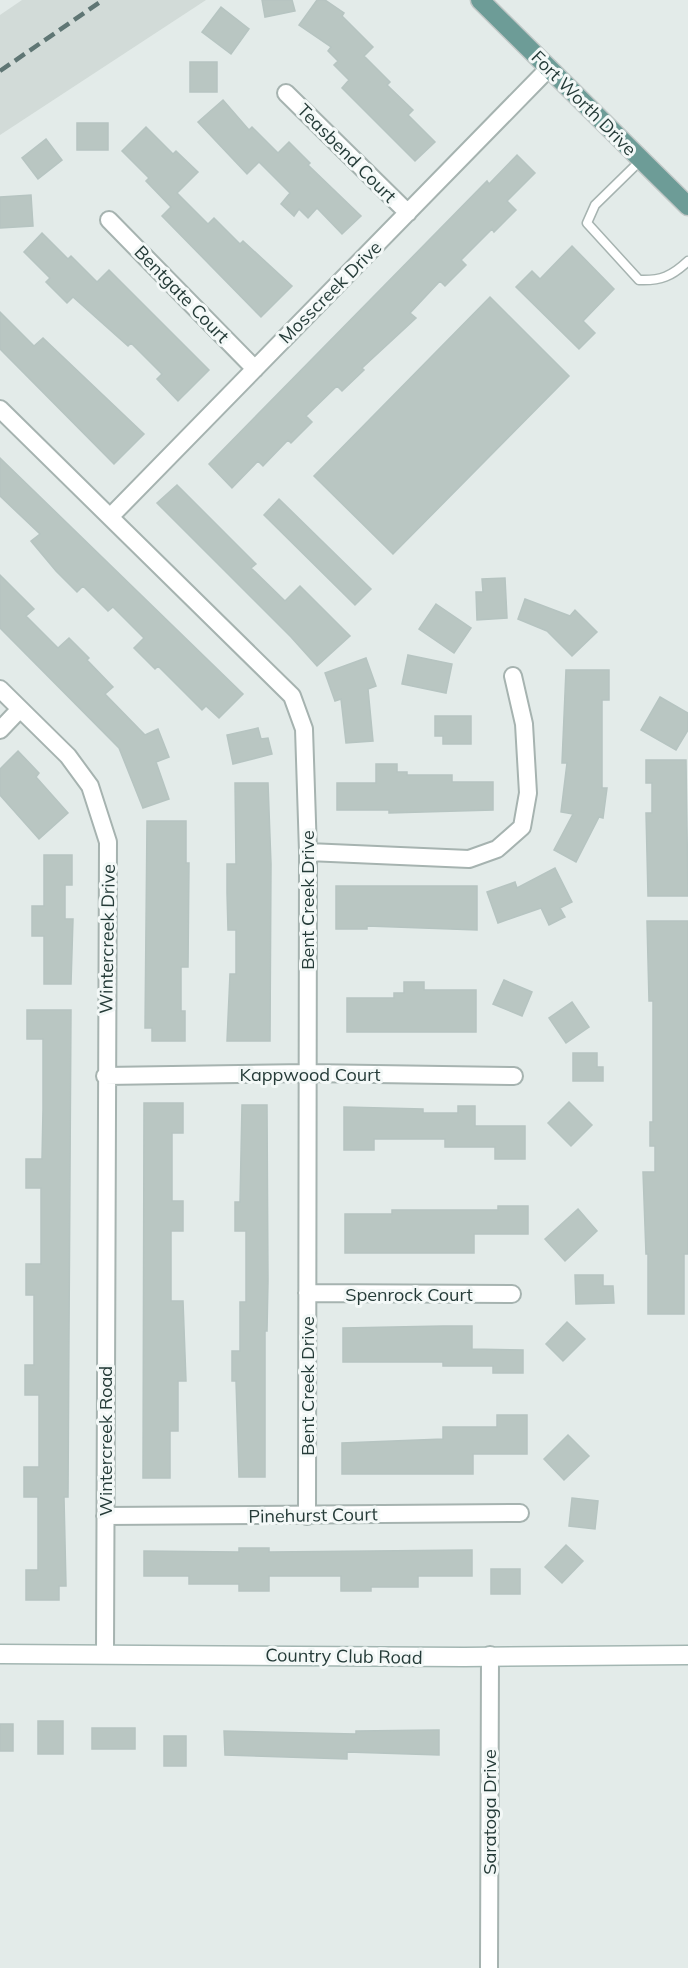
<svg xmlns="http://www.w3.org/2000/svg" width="688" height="1968" viewBox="0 0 688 1968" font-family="Mulish,sans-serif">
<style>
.built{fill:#d2dbd8}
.building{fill:#b9c6c2;stroke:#b6c4c1;stroke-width:1.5}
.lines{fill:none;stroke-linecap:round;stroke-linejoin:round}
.service-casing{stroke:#a6b3b0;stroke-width:11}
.minor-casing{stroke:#a6b3b0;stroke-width:20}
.secondary-casing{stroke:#a3b6b2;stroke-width:21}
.primary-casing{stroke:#c2c8c7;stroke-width:21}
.service{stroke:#fff;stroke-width:8}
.minor{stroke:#fff;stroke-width:16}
.secondary{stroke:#fff;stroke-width:18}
.primary{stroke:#6d9c97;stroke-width:18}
.rail{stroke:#5f7674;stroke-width:4.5;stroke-dasharray:12 6;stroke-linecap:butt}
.labels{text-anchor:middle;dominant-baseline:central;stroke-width:6;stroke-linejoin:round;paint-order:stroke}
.street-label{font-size:18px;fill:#253b38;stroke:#f3f8f7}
</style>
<rect width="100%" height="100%" fill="#e3ebe9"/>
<path class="built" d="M22 0H206L0 135V15Z"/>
<path class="building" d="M262 0H292L295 11 265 17Z
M317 0H325L344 13 342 16 373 47 364 56 390 82 387 85 413 110 408 115 435 142 415 161 342 88 349 80 334 65 338 61 328 51 331 47 299 25Z
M221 7 249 29 231 54 202 32Z
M190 62H217V92H190Z
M223 100 249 130 252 127 278 153 289 142 310 163 308 165 361 216 342 234 317 208 308 218 299 209 294 216 281 204 290 193 259 162 247 174 198 122Z
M77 123H108V150H77Z
M146 127 173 154 176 151 198 172 177 193 208 224 214 218 240 244 243 241 292 286 261 317 162 216 171 207 146 181 149 178 122 151Z
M46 139 62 160 38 179 22 158Z
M517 155 535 173 507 201 516 210 494 232 492 229 461 260 466 265 445 286 440 281 410 313 416 318 362 368 364 370 342 391 337 386 306 416 312 422 291 443 288 440 263 466 258 461 232 488 209 464 487 181 489 184Z
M31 195 33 226 0 228V197Z
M42 233 68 259 71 256 97 282 109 270 209 370 178 401 157 379 162 374 131 343 128 346 73 297 67 303 46 282 50 278 24 252Z
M572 246 614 289 583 321 595 333 579 349 516 287 532 271 540 279Z
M490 297 569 376 393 554 314 476Z
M0 312 34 346 43 338 144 434 114 464 0 349Z
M0 458 243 694 219 718 206 706 202 710 158 666 155 669 134 648 144 638 113 607 108 611 83 586 77 592 56 571 31 541 40 534 0 496Z
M177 485 256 564 251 568 285 601 300 586 350 636 317 666 291 637 157 503Z
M279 499 371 589 355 605 264 515Z
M0 575 34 609 26 616 58 648 69 638 89 658 87 660 113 687 105 694 145 735 158 729 169 757 156 762 169 799 143 808 119 748 0 628Z
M505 578 507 618 477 620 476 592H483L482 579Z
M525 599 570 616 575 610 597 632 572 656 547 631 518 619Z
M436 604 471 628 454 653 419 629Z
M408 655 452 664 446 693 402 684Z
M366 658 376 686 368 689 373 741 346 743 341 699 335 701 325 673Z
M566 670H609V700H602V788H607L603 818 599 817 576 862 554 850 573 814 561 812 567 763H562Z
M660 697 688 713V730L676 750 641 730Z
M435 716H471V744H443V736H435Z
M258 728 261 739 268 738 272 754 233 764 227 735Z
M18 751 39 773 36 777 68 813 39 839 0 795V769Z
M646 760H686L688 896H648L646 813H652V783H646Z
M376 764H397V772H407V775H452V782H493V810L389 813V810H337V783H376Z
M235 783H268L271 864 270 1041H227L230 974H236V930H228L227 893V864H236Z
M147 821H186V863H189L188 967H181V1011H185V1041H152V1028H145Z
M44 855H72V885H65V919H73L71 984H44V936H32V906H44Z
M555 868 572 902 560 908 565 917 549 925 541 908 498 923 487 892 515 882 517 888Z
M336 886H477V930L367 926V929H336Z
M647 921H688V1254H684V1314H648V1254H646L643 1172H655V1146H650V1122H653V1001H649Z
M504 980 532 992 522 1016 493 1004Z
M404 982H424V990H476V1032H347V998H394V993H404Z
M572 1002 589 1027 566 1043 549 1018Z
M27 1010H71L68 1497H64L66 1586H59V1600H26V1570H38V1497H24V1467H39V1395H25V1365H34V1295H26V1264H41V1188H26V1159H42L43 1109V1039H27Z
M573 1053H597V1067H603V1081H573Z
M569 1102 592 1125 571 1146 548 1123Z
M144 1103H183V1133H172V1201H183V1231H171V1301H183L186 1381H178V1431H170V1478H143Z
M242 1105H267L268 1281 267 1331H265V1477H239L236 1381H232V1351H240V1302H246V1231H235V1202H240Z
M458 1106H475V1126H525V1159H495V1147H445V1139H374V1150H344V1107L423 1109V1113H458Z
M498 1206H528V1234H474V1253H345V1214H392V1210H498Z
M578 1209 597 1231 565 1261 545 1239Z
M575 1275H603V1286H613L614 1303 576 1304Z
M567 1322 585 1339 563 1361 546 1344Z
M443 1326H472V1349L523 1350V1373H493V1366H443V1362H343V1328Z
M497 1415H527V1454H473V1474H342V1443L443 1439V1427H497Z
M568 1435 589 1456 564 1480 544 1459Z
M572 1498 598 1501 595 1529 569 1526Z
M566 1545 583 1561 562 1583 545 1567Z
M239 1548H269V1552L472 1550V1576H418V1587H371V1591H341V1576H269V1591H239V1584H189V1576H144V1551L239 1552Z
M491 1569H520V1594H491Z
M38 1721H63V1754H38Z
M0 1724H13V1751H0Z
M92 1728H135V1749H92Z
M439 1730V1755L347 1752V1759L225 1755 224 1731 356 1734V1731Z
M164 1736H186V1766H164Z"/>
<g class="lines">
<defs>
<path id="service" d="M641 160 595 205 587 223 639 280C661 281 672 276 688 261"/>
<path id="minor" d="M286 93 408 213
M109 220 255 369
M0 409 292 696 304 729 308 852 307 1516
M111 516 549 68
M0 689 68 756 90 786 108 842 105 1653
M0 730 20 709
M308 852 469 859 497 849 522 827 528 793 524 724 513 676
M105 1076 307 1073 514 1076
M307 1293 512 1294
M105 1516 520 1513
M489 1968 490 1655"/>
<path id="secondary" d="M0 1654 464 1657 688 1655"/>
<path id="primary" d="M480 0 688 206"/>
</defs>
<use href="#service" class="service-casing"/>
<use href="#minor" class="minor-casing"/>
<use href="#secondary" class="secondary-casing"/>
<use href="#primary" class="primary-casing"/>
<use href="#service" class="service"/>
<use href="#minor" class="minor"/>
<use href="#secondary" class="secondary"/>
<use href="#primary" class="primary"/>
<path class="rail" d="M0 71 103 0"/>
</g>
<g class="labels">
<g class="street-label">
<text transform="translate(584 103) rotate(45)">Fort Worth Drive</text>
<text transform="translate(347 153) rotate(45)">Teasbend Court</text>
<text transform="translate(330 292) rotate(-45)">Mosscreek Drive</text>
<text transform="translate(182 294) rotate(46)">Bentgate Court</text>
<text transform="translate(307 900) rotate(-90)">Bent Creek Drive</text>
<text transform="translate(107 939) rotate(-89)">Wintercreek Drive</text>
<text x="310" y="1074">Kappwood Court</text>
<text x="409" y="1294">Spenrock Court</text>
<text transform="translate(307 1386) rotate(-90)">Bent Creek Drive</text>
<text transform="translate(105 1441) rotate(-90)">Wintercreek Road</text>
<text transform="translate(313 1515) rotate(-1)">Pinehurst Court</text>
<text transform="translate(344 1656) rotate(1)">Country Club Road</text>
<text transform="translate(489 1812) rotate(-90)">Saratoga Drive</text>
</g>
</g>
</svg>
